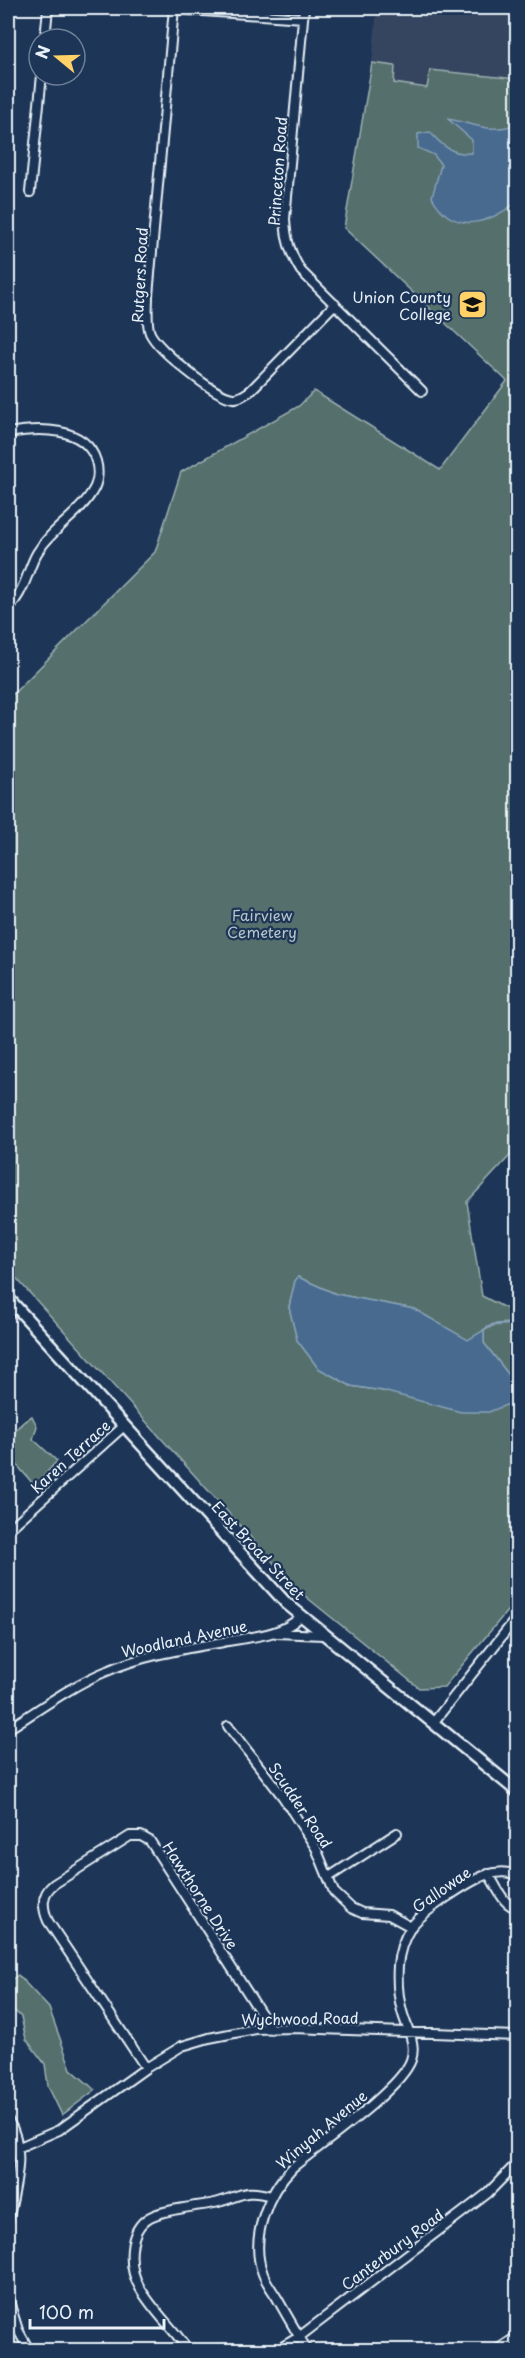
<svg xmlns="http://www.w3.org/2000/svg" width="525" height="2358" viewBox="0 0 525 2358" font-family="'Playpen Sans',sans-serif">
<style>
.built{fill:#34445f}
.green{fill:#556f6c;stroke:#9eb0b2;stroke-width:1.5;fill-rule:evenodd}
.water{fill:#476b8e;stroke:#87a1b8;stroke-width:1.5}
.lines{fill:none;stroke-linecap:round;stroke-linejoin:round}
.stream{stroke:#87a1b8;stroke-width:3}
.street-casing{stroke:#e8f1f8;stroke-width:12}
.secondary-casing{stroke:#e8f1f8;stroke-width:15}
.street{stroke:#1d3557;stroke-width:8}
.secondary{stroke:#1d3557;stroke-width:10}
.labels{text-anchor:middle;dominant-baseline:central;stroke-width:4.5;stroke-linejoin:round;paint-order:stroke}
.street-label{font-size:15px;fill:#e8f1f8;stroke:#1d3557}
.poi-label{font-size:15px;fill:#e8f1f8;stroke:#1d3557;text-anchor:end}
.park-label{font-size:15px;fill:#b5c4c7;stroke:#1d3557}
</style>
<rect width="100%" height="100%" fill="#1d3557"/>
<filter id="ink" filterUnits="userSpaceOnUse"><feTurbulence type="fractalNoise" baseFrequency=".0167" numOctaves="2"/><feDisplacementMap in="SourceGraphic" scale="12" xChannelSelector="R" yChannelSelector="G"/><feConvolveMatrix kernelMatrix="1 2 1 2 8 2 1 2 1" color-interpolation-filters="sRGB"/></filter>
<g filter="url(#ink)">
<path class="built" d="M377 8H517V586L314 391 439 470 507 381 372 63Z"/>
<path class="green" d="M372 63 395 66 394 83 427 88 430 70 517 79 518 1147 467 1202 482 1296 517 1314V1599L444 1687 419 1688 300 1592 8 1269V699L155 552 181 472 299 406 314 391 440 470 507 381 344 228ZM298 1277 336 1294 414 1309 468 1341 484 1331V1343L512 1379 383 1391 351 1386 318 1368 297 1340 289 1307 295 1281Z
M32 1416 37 1426 33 1439 57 1461 35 1486 16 1464 8 1469C8 1443 7 1432 32 1416Z
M18 1975 49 2008 71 2069 95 2090 62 2115 48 2086 45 2064 26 2039 21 2017 8 2005V1982Z"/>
<path class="water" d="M448 119C475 124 490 134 517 124V202C488 224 453 236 432 197L441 165 434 155 418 148V134L430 132C442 146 453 155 472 153V140Z
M298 1277 336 1294 414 1309 468 1340 484 1330V1343L512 1379 511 1403 489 1412H461L383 1391 351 1386 318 1368 297 1340 289 1307 295 1281Z"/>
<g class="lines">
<path class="stream" d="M484 1330 493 1325 518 1323"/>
<defs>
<path id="street" d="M174 8 148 296C148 307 146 323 150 333 158 350 214 396 233 398 239 399 245 394 250 391L335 304
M304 8 285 219C286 240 290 253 301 271L422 391
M174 9 303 18
M45 39 48 8
M30 192 42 75
M8 433C37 428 85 425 96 461 99 471 98 483 92 492 79 515 51 529 37 553 30 565 27 580 20 592 17 598 12 604 8 611
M8 1315 16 1307
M8 1530 124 1426
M276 1633 323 1635
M433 1723 518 1616
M228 1726 283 1797 316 1848 334 1892 351 1908 362 1913 389 1915 411 1927
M8 1729C40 1709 72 1685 107 1671 144 1655 184 1649 223 1642 249 1637 281 1636 300 1617
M488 1874C497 1885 502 1906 518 1908
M329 1877 397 1833
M146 2068 48 1921C42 1907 41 1894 54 1884L130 1836H141L150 1841 271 2029
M8 2120C28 2150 14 2189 8 2222
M8 2152 59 2130 146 2068 182 2046 209 2038 255 2029 293 2028 518 2036
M8 2298 18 2330 29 2350
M8 2329 18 2330
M188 2350C174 2329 153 2311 140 2288 128 2268 127 2230 150 2217 163 2210 181 2209 195 2206 204 2205 214 2204 222 2201 243 2194 248 2189 271 2196
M277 2350 299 2337 488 2193 518 2162
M307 2350C297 2333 287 2316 277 2298 272 2290 266 2282 263 2274 249 2238 268 2192 293 2167 320 2145 401 2089 411 2060 417 2043 406 2027 402 2011 398 1996 397 1981 398 1966 399 1952 404 1938 411 1927 422 1912 469 1881 486 1875 496 1872 509 1871 518 1876
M497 2350 518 2336"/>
<path id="secondary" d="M8 1298 286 1603 518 1792"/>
</defs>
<use href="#street" class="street-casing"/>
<use href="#secondary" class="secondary-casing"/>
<use href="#street" class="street"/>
<use href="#secondary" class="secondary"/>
</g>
</g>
<defs>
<symbol id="university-square" viewBox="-11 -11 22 22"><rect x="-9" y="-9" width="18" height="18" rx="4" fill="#ffd166" stroke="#1d3557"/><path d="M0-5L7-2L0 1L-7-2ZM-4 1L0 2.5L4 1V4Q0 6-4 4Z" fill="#111"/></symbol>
</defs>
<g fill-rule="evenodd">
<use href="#university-square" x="456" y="288" width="33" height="33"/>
</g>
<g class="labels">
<g class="street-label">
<text transform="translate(277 171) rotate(-86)">Princeton Road</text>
<text transform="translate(139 275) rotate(-87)">Rutgers Road</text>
<text transform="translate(70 1456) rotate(-42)">Karen Terrace</text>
<text transform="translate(259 1550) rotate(47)">East Broad Street</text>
<text transform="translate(184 1638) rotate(-12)">Woodland Avenue</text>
<text transform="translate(301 1805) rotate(56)">Scudder Road</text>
<text transform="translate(441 1889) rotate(-35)">Gallowae</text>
<text transform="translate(201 1895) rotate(57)">Hawthorne Drive</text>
<text transform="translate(300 2018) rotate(-1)">Wychwood Road</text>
<text transform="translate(321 2129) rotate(-40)">Winyah Avenue</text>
<text transform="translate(392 2249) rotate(-37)">Canterbury Road</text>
</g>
<g class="poi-label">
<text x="451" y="296">Union County<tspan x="451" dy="17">College</tspan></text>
</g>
<g class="park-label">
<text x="262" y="914">Fairview<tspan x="262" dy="17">Cemetery</tspan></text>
</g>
</g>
<rect width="525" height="2358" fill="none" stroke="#1d3557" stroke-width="30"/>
<rect x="15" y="15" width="495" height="2328" fill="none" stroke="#e8f1f8" stroke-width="2" filter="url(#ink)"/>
<g transform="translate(57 57) rotate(289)"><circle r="28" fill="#1d3557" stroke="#6e8097" stroke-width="1.5"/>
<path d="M0-4.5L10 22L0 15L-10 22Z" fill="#ffd166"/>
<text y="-9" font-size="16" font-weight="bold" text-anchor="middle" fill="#e8f1f8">N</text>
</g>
<path d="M30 2319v9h134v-9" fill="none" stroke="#e8f1f8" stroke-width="3"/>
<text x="39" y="2319" font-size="18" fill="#e8f1f8" stroke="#1d3557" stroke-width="4.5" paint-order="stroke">100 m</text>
</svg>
